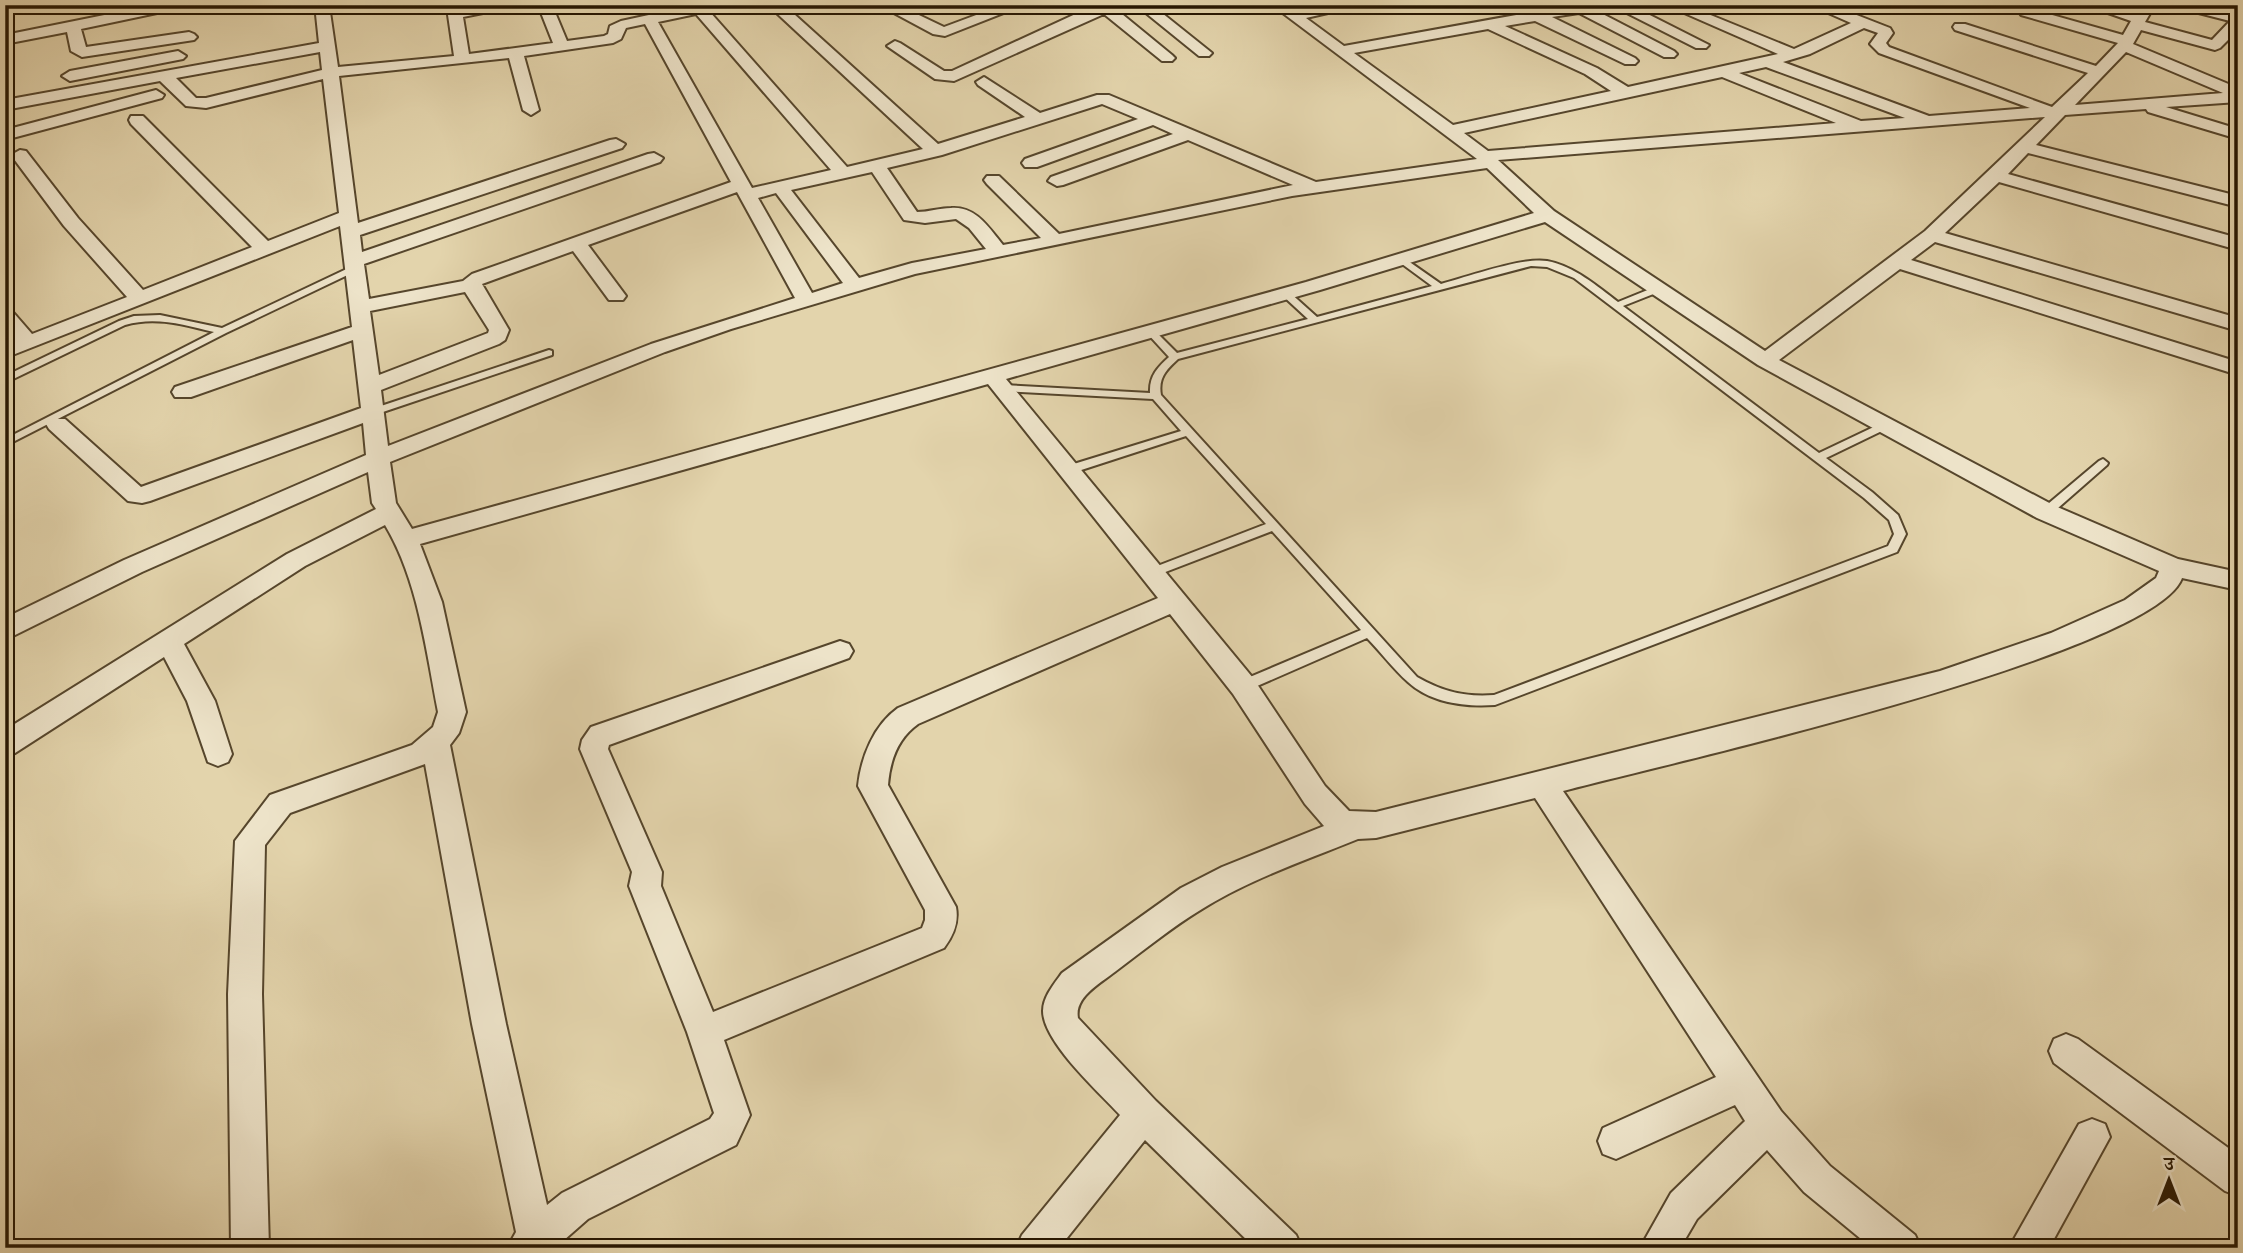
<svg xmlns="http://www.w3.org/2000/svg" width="2243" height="1253" viewBox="0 0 2243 1253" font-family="Vollkorn,'Noto Serif Devanagari',serif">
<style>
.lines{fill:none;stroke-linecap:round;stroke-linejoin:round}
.lane-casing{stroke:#56462c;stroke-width:4}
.street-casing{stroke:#56462c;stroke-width:4}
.lane{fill:#ede3c9;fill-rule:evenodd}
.street{fill:#ede3c9;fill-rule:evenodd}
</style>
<rect width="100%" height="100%" fill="#e3d4ac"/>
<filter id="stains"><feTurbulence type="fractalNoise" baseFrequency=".00286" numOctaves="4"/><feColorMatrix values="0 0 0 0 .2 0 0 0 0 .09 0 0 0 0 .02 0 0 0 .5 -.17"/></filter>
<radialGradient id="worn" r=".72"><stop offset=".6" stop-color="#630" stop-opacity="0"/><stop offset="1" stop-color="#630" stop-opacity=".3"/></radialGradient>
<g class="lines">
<defs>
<path id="lane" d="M1401 256 1441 284C1467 277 1522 257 1547 261 1574 266 1597 286 1618 302L1655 287H1661V291L1623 306 1819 453 1880 424H1888L1889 426 1888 428 1826 458 1872 492 1898 515 1906 534 1897 552 1495 705C1465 707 1431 703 1408 682 1393 669 1381 652 1367 638L1248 690H1238L1237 686 1238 682 1361 630 1272 531 1155 576H1147L1145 573 1147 570 1266 524 1186 436 1072 473H1064L1063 470 1064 467 1181 431 1153 399 1002 391 997 388 1002 385 1150 393C1149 376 1158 367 1169 357L1147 333V329H1153L1177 353 1308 319 1282 295V291H1288L1317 317 1432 286 1398 261 1397 259ZM1531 266 1547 267 1574 278 1864 498 1889 520 1894 534 1888 546 1494 695C1465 697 1443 692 1417 677L1161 395C1158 378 1166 370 1178 359Z
M355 265 360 268 358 270 226 333 5 446V439L214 332C184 325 156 316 125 325L5 383V376L119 321 134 316 160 315 222 328Z
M549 350 552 351V355L377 414 373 415 368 412 369 410Z
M2103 459 2108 463 2107 465 2050 515H2042L2040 512 2042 509 2099 461Z"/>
<path id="street" d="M154 5H183L176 9 81 29 86 47 189 32 194 34 197 37 194 40 82 57 71 51 67 32 5 44V35Z
M315 5H329L338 67 454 56 448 15 460 8 474 5H510L508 8 463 17 469 54 553 43 538 5H552L567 41 604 36 608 34 610 26 621 21 695 5H724L709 11 847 167 923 149 768 5H784L938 144 1025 117 978 85 976 82 984 77 1040 113 1097 95H1109L1316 182 1477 159 1272 5H1289L1297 11 1324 5H1352L1350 8 1306 18 1344 46 1571 5H1604L1595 10 1674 51 1677 54 1674 57H1664L1579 13 1552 17 1635 58 1638 61 1635 64H1625L1535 21 1505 26 1597 68 1628 87 1778 54 1666 5H1686L1794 49 1851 23 1810 5H1831L1890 28 1893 33 1886 43 1889 47 2052 107 2088 73 1955 30 1953 27 1955 24H1965L2096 66 2118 43 2021 15 2019 12 2021 9H2031L2123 35 2131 21 2085 5H2108L2136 13 2141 5H2155L2145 22 2212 40 2230 21 2179 8 2177 5H2202L2238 14V30L2220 48 2215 50 2141 30 2133 44 2238 88V102L2166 107 2238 129V139L2148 112 2146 109 2065 115 2036 145 2238 196V207L2028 153 2008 174 2238 238V250L1999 182 1945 233 2238 318V331L1935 242 1911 260 2238 362V375L1900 269 1779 360 2055 506 2178 559 2238 572V590L2182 578C2154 655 1657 766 1563 791L1781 1111 1830 1166 1915 1235 1921 1248H1872L1804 1192 1767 1150 1697 1219 1680 1248H1640L1671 1193 1745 1121 1735 1105 1616 1159 1603 1154 1598 1141 1603 1128 1716 1077 1535 798 1376 838 1358 839C1306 860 1250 879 1202 909 1172 927 1144 950 1116 971 1101 983 1074 997 1078 1018L1156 1101 1296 1235 1302 1248H1255L1145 1140 1059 1248H1016L1022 1235 1120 1115C1099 1092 1043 1042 1043 1011 1043 997 1054 984 1062 973L1181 888 1222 867 1324 826 1305 804 1233 694 1170 614 918 724C898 738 890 760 888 785L956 907C959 923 953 936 944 948L724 1040 750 1115 736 1145 588 1219 555 1248H507L516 1232 472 1024 425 764 290 813 265 845 262 994 269 1248H231L228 994 235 841 270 795 412 745 433 727 438 712C426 650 418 580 385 525L305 566 184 644 215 701 232 754 228 762 218 766 208 762 187 701 164 657 15 753 5 756V730L287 554 376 509 372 503 368 472 142 572 5 640V618L124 560 366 455 363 423 150 501 142 503 128 501 49 429 46 424 49 419H65L141 487 361 408 353 340 191 397H175L172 392 175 387 352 327 340 226 5 358V345L15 341 5 328V309L12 311 32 334 127 297 64 226 11 155 20 150 26 151 78 218 143 290 252 247 131 124 129 120 131 116H143L268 241 339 213 323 79 206 108 186 106 160 81 5 110V100L319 43ZM696 14 831 170 752 188 658 22ZM645 24 731 182 472 274 463 281 369 299 364 264 660 162 663 158 654 153 648 154 362 252 360 235 622 148 625 144 616 139 610 140 358 223 339 76 509 58 523 110 531 115 539 110 524 56 613 43 621 39 626 28ZM1864 28 1878 33 1870 44 1879 53 2030 108 1929 116 1783 62 1810 54ZM1488 29 1585 74 1611 91 1453 125 1354 53ZM320 52 322 70 206 98H196L176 78ZM2126 52 2223 93 2075 105ZM1766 67 1905 118 1861 121 1739 73ZM1722 77 1836 123 1488 151 1464 133ZM1102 104 1138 119 1025 159 1022 163 1025 167H1037L1153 125 1173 134 1051 177 1048 181 1057 186 1063 185 1188 140 1293 185 1059 234 999 176H987L984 180 987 184 1041 238 1003 245C989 228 976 206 951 208 939 208 929 212 917 212L887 168 942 155ZM2045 117 1925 231 1765 351 1554 211 1498 160ZM1487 168 1534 213 1306 282 412 529 396 503 390 462 665 352 731 329 915 274 1292 196ZM872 172 904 220 925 223 956 219 969 228 986 249 912 263 859 278 791 190ZM737 192 795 298 651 344 388 446 381 390 499 344 505 340 509 330 482 284 573 251 609 300H623L626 296 588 245ZM776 193 843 283 812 293 758 198ZM1545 222 1758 365 2037 518 2159 571 2156 578 2125 600 2051 633 1940 671 1376 812 1349 811 1325 786 1253 678 1006 379 1320 290ZM465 292 489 330 488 333 379 375 370 311ZM988 384 1158 598 898 708C874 725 861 757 858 786L925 910V920L922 928 713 1012 661 886 662 872 608 749 609 745 849 658 853 651 849 644 840 641 591 727 582 740 580 749 632 872 629 886 687 1032 714 1113 710 1119 562 1193 547 1205 506 1024 450 745 459 733 466 712 442 602 420 544Z
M879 5H898L944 27 1003 5H1024L945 36 933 34Z
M1095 5H1111L1172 55 1175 58 1172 61H1162L1104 14 954 81 935 79 887 46 895 41 900 43 944 71H952Z
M1136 5H1152L1212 53 1209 56H1199Z
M1611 5H1630L1709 45 1706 48H1696Z
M178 51 186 56 183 59 70 81 62 76 70 71Z
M156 90 164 95 162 98 5 140V130Z
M2066 1034 2078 1039 2238 1155V1196L2225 1191 2054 1063 2049 1051 2054 1039Z
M2092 1119 2105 1124 2110 1137 2049 1248H2009L2079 1124Z"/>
</defs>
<use href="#lane" class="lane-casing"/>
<use href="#street" class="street-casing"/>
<use href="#lane" class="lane"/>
<use href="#street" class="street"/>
</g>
<rect width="2243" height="1253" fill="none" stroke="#e3d4ac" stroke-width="28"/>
<rect x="7" y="7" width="2229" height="1239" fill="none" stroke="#271702" stroke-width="3.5"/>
<rect x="14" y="14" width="2215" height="1225" fill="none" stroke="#271702" stroke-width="2"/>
<g transform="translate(2169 1180)" stroke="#ede3c9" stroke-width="5" paint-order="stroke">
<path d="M0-5L12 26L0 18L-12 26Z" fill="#271702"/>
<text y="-10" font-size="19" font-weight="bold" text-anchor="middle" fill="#271702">उ</text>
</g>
<rect width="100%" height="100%" filter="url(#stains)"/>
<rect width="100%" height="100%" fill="url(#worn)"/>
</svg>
